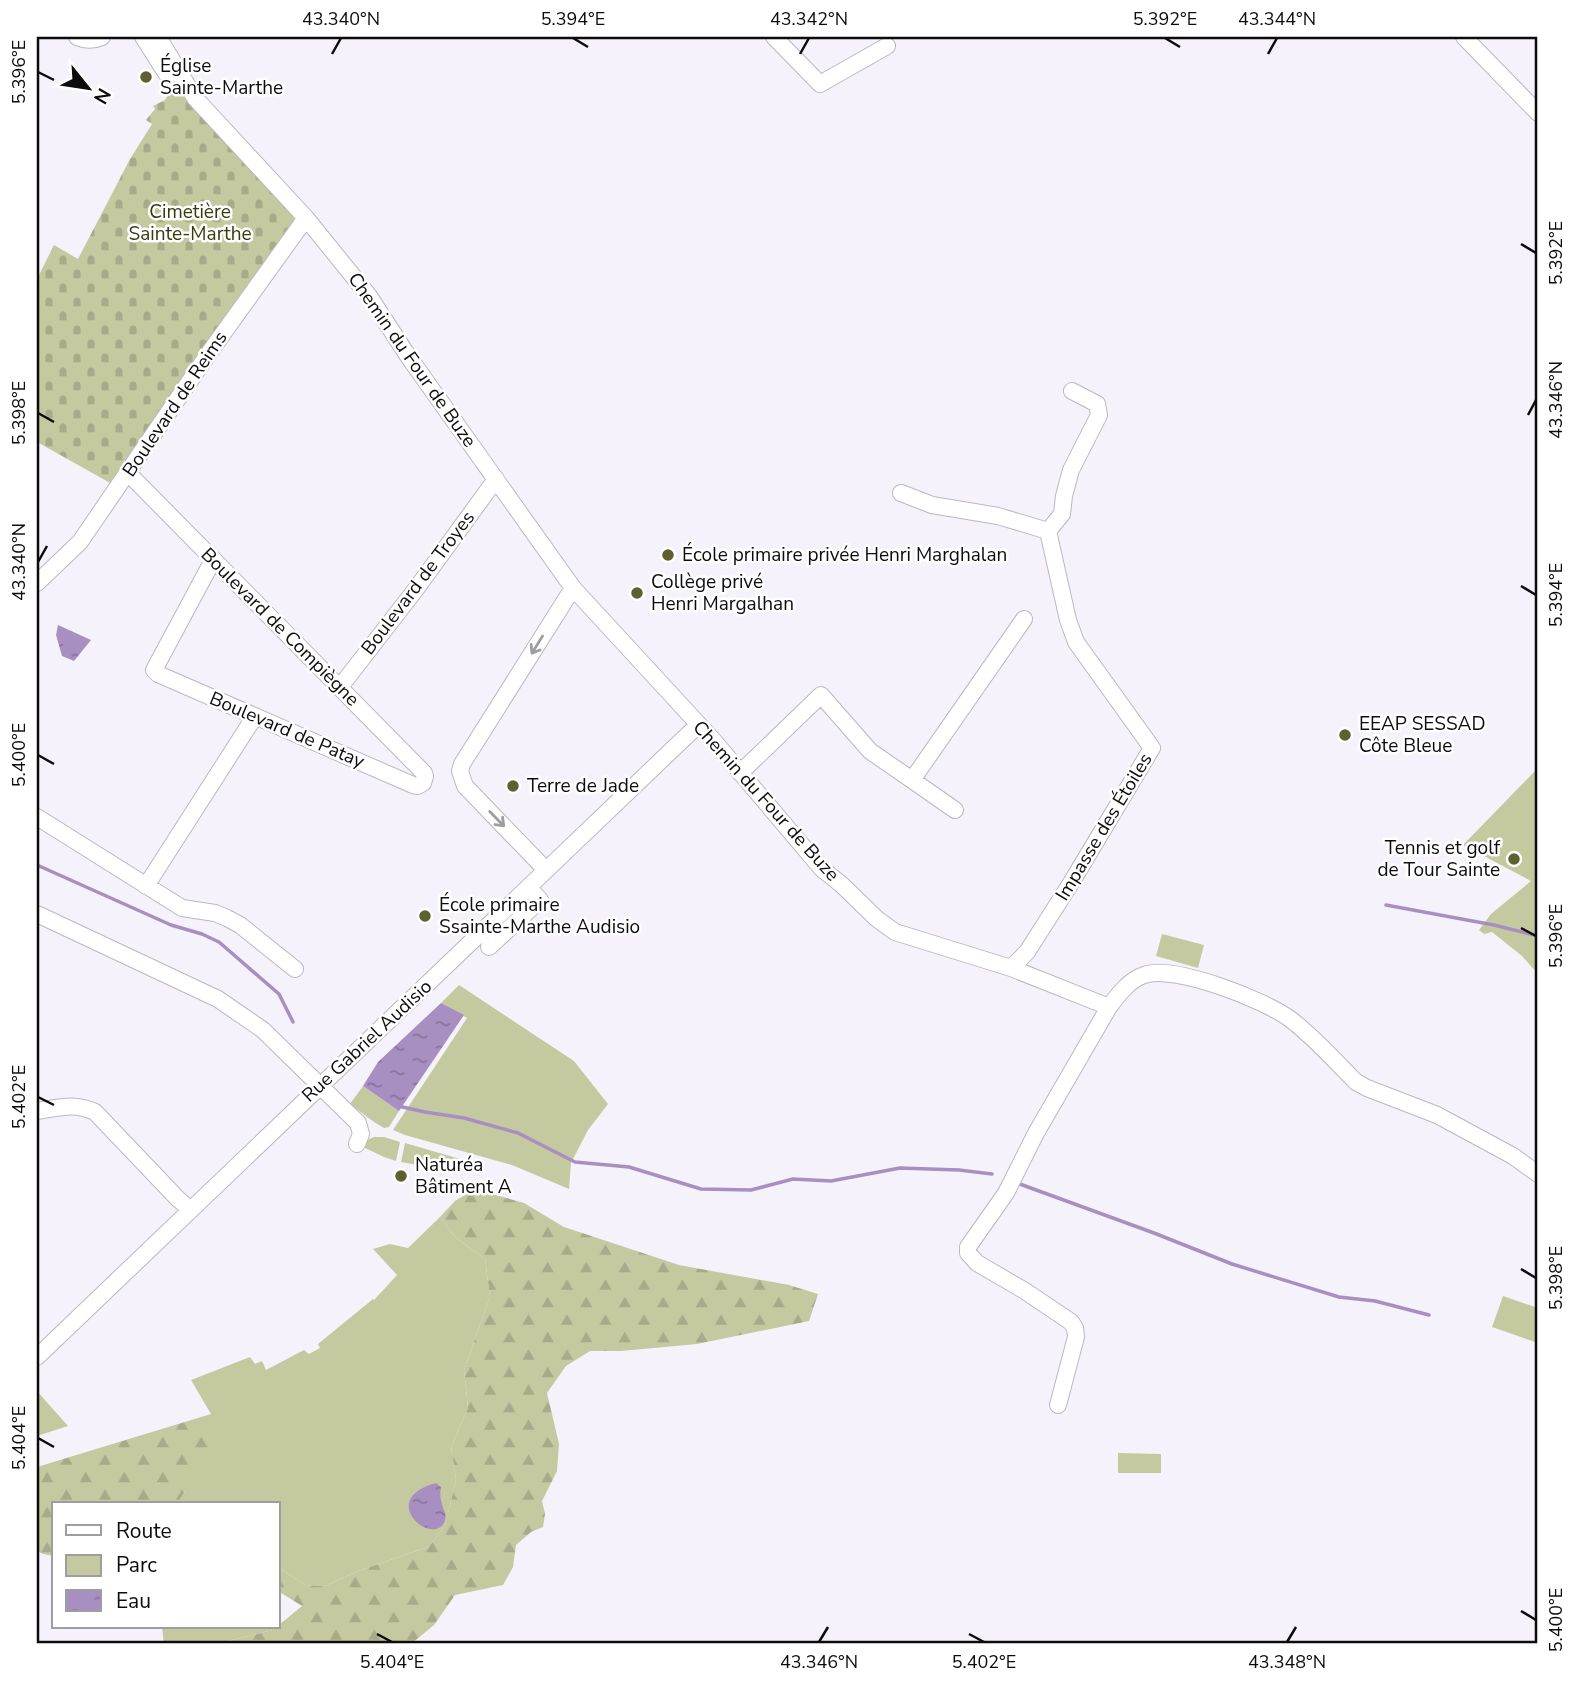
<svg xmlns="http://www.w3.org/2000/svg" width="1575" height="1681" viewBox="0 0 1575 1681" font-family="'Nunito Sans',sans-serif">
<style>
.green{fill:#c5c9a0}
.forest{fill:url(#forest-firs)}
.cemetery{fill:url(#cemetery-stones)}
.water{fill:url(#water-ripples)}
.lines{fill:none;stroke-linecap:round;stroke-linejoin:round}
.stream{stroke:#a88fc2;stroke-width:3.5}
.minor-casing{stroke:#bbb7c0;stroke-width:18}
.minor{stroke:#fff;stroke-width:16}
.oneway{stroke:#9e9d9f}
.ticks{fill:none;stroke:#0c0b0e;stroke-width:2.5}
.poi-dot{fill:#5e612f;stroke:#fff;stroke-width:2.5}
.labels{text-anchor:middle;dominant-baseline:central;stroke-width:5;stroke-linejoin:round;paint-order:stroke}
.poi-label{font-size:19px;fill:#0c0b0e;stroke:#fff;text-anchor:start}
.park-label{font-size:19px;fill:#383b0e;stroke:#fff}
.street-label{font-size:19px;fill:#0c0b0e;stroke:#fff}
.neatline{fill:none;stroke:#0c0b0e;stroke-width:2.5}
.ticks-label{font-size:18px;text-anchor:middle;fill:#0c0b0e}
</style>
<defs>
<pattern id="forest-firs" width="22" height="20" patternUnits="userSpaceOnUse" patternTransform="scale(1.75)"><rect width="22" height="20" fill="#c5c9a0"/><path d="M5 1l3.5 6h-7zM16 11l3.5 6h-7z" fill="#a8ab89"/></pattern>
<pattern id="cemetery-stones" width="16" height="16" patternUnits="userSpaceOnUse" patternTransform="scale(1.75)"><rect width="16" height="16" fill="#c5c9a0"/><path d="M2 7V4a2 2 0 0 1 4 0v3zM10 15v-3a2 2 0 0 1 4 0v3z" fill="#a8ab89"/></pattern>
<pattern id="water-ripples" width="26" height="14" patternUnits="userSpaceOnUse" patternTransform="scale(1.75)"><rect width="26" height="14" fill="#a88fc2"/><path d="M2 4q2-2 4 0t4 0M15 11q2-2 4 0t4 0" fill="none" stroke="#87739c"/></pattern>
</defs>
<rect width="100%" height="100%" fill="#f6f2fb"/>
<path class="green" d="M1538 768V974L1522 956 1492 932 1484 934 1479 930 1491 914 1531 881 1463 845Z
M1162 934 1204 945 1198 968 1156 956Z
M459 985 574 1061 608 1104 588 1130 571 1163 569 1189 512 1165 405 1135 393 1130 467 1018 441 1003Z
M363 1086 399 1111 389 1127 384 1128 374 1122 350 1104Z
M374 1137H384L400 1142 396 1161 384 1157 361 1146 369 1139Z
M405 1143 460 1159 457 1172 401 1162Z
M440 1217 455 1237 485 1259 490 1297 464 1370 468 1408 451 1447 456 1480 445 1526 428 1547 358 1571 325 1586 305 1585 278 1567V1504H177L186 1490 211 1414 191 1380 250 1357 255 1364 262 1361 266 1370 304 1350 309 1354 320 1348 318 1344 373 1299 374 1300 397 1275 373 1249 390 1244 408 1248Z
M1503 1296 1538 1308V1343L1492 1327Z
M37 1391 68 1426 37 1436Z
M1118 1453 1161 1454V1473H1118Z
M162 1627H277L273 1630 216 1644H164Z"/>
<path class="forest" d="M475 1189 524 1203 564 1227 679 1265 789 1285 818 1294 809 1321 697 1344 621 1351H590L566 1366 547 1393 559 1444 557 1471 542 1501 545 1514 543 1527 531 1532 516 1545 513 1567 503 1585 455 1595 434 1625 411 1644H216L273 1630 302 1606 278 1591V1567L305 1585 325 1586 358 1571 428 1547 445 1526 456 1480 451 1447 468 1408 464 1370 490 1297 485 1259 455 1237 440 1217 455 1201Z
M211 1414 214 1457 186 1490 177 1504H54V1556L43 1554 37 1551V1467Z"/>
<path class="cemetery" d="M177 78 294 211V220L221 322 112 484 37 442V279L54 245 78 259 130 159 152 124 146 120 155 109 153 106 165 100 170 91 166 84Z"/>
<path class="water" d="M58 625 91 640 74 661 62 656 56 635Z
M441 1003 464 1015 399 1111 363 1086 378 1062Z
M436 1483 441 1487C440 1493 440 1498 442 1504 443 1510 447 1514 445 1520 436 1550 374 1500 436 1483Z"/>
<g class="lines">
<path class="stream" d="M37 865 171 925 202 934 219 942 279 994 293 1022
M1386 905 1494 925 1538 936
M398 1106 425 1112 464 1118 518 1133 575 1162 629 1167 701 1189 751 1190 793 1179 831 1181 900 1168 959 1170 992 1174
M1017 1183 1154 1233 1232 1264 1339 1297 1375 1301 1429 1315"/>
<defs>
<path id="minor" d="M77 37C86 41 93 41 102 37
M143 37 166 73 168 75 172 74
M158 37 195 98 306 218 369 296 408 356 573 588 713 740 822 869 842 885 877 919 895 932 1011 968 1109 1007
M774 37 820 84 887 46
M1464 37 1538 113
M128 473 424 773 425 776 423 783 417 786 413 785 158 674 154 670 213 560
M901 493 932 505 998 516 1048 531 1068 620 1076 642 1152 748 1071 883 1027 952 1011 968
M1048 531 1062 514 1064 496 1071 470 1099 415 1097 404 1072 391
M37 583 80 542 209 353 306 218
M340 687 416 589 496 479
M740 773 821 695 870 751 912 780 1024 619
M912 780 955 810
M37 817 182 908 215 913 227 918 240 925 295 969
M546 870 465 786 460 771 462 764 573 588
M146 886 255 716
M37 914 218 999 263 1030 358 1123 361 1134 357 1144
M489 947 540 900 529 888
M37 1111C58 1108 74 1102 95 1112L178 1199 191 1210
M37 1357 698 725
M1058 1405 1076 1337 1075 1328 1071 1322 1025 1291 977 1263 968 1253V1247L1006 1193 1036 1133 1109 1007C1118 995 1129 980 1144 975 1173 964 1265 1000 1290 1019 1314 1037 1335 1061 1356 1082L1367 1088 1437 1115 1513 1156 1538 1174"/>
</defs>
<use href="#minor" class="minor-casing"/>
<use href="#minor" class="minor"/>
</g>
<defs><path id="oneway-shaft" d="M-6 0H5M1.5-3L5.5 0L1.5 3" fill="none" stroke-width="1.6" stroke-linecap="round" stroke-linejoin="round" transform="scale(1.75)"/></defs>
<g class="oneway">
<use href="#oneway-shaft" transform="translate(537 645) rotate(122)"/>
<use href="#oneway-shaft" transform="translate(497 819) rotate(46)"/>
</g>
<path class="ticks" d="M573 38 588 47M1165 38 1180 47M332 54 341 38M800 54 809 38M1268 54 1277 38M38 72 54 80M1521 244 1536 253M38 413 54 422M1528 415 1536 400M38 562 47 546M1521 586 1536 595M38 755 54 764M1521 928 1536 936M38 1097 54 1105M1521 1269 1536 1278M38 1438 54 1447M1521 1611 1536 1620M377 1634 392 1642M969 1634 984 1642M819 1642 828 1627M1287 1642 1296 1627"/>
<g class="poi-dot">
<circle cx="146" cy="77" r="7"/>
<circle cx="668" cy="555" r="7"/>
<circle cx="637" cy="593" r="7"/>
<circle cx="1345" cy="735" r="7"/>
<circle cx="513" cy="786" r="7"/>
<circle cx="1514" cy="859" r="7"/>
<circle cx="425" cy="916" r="7"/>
<circle cx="401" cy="1176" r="7"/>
</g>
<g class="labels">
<g class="poi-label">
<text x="160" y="66">Église<tspan x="160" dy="22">Sainte-Marthe</tspan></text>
<text x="682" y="555">École primaire privée Henri Marghalan</text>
<text x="651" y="582">Collège privé<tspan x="651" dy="22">Henri Margalhan</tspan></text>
<text x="1359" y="724">EEAP SESSAD<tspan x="1359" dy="22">Côte Bleue</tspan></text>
<text x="527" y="786">Terre de Jade</text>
<text x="1500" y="848" text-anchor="end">Tennis et golf<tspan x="1500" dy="22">de Tour Sainte</tspan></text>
<text x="439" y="905">École primaire<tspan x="439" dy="22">Ssainte-Marthe Audisio</tspan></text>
<text x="415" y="1165">Naturéa<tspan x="415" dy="22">Bâtiment A</tspan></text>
</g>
<g class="park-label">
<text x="190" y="212">Cimetière<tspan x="190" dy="22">Sainte-Marthe</tspan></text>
</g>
<g class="street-label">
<text transform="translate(412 360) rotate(55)">Chemin du Four de Buze</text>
<text transform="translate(175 404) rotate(-56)">Boulevard de Reims</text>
<text transform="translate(418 583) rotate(-53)">Boulevard de Troyes</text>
<text transform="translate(280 627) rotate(45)">Boulevard de Compiègne</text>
<text transform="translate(287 730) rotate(23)">Boulevard de Patay</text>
<text transform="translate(766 801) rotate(48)">Chemin du Four de Buze</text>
<text transform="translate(1104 827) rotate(-59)">Impasse des Étoiles</text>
<text transform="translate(367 1041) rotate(-43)">Rue Gabriel Audisio</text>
</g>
</g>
<rect width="1575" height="1681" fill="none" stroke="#ffffff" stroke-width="77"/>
<rect x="52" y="1502" width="228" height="126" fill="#ffffff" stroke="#9e9d9f" stroke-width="2"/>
<rect x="66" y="1525" width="35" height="10" fill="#ffffff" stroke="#9e9d9f" stroke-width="2"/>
<text x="116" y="1538" font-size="21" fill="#0c0b0e">Route</text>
<rect x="66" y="1555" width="35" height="21" fill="#c5c9a0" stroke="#9e9d9f" stroke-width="2"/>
<text x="116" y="1572" font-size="21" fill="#0c0b0e">Parc</text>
<rect x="66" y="1590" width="35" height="21" fill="url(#water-ripples)" stroke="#9e9d9f" stroke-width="2"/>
<text x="116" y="1608" font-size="21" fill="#0c0b0e">Eau</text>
<g transform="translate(88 88) rotate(120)" stroke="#ffffff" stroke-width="5" paint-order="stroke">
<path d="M0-5L12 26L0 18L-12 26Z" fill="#0c0b0e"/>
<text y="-10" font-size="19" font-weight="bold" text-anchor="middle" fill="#0c0b0e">N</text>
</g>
<rect x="38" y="38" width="1498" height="1604" class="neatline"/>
<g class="ticks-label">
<text x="341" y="25">43.340°N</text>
<text x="573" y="25">5.394°E</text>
<text x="809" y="25">43.342°N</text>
<text x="1165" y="25">5.392°E</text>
<text x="1277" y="25">43.344°N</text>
<text transform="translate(19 72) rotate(-90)" y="6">5.396°E</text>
<text transform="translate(1556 253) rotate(-90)" y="6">5.392°E</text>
<text transform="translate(1556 400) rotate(-90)" y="6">43.346°N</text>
<text transform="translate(19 413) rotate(-90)" y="6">5.398°E</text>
<text transform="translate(19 562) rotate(-90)" y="6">43.340°N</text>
<text transform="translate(1556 595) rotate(-90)" y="6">5.394°E</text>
<text transform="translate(19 755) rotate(-90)" y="6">5.400°E</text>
<text transform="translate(1556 936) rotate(-90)" y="6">5.396°E</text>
<text transform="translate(19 1097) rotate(-90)" y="6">5.402°E</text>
<text transform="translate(1556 1278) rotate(-90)" y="6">5.398°E</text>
<text transform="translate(19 1438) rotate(-90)" y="6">5.404°E</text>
<text transform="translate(1556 1620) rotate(-90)" y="6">5.400°E</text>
<text x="392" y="1668">5.404°E</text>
<text x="819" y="1668">43.346°N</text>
<text x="984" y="1668">5.402°E</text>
<text x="1287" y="1668">43.348°N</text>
</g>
</svg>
